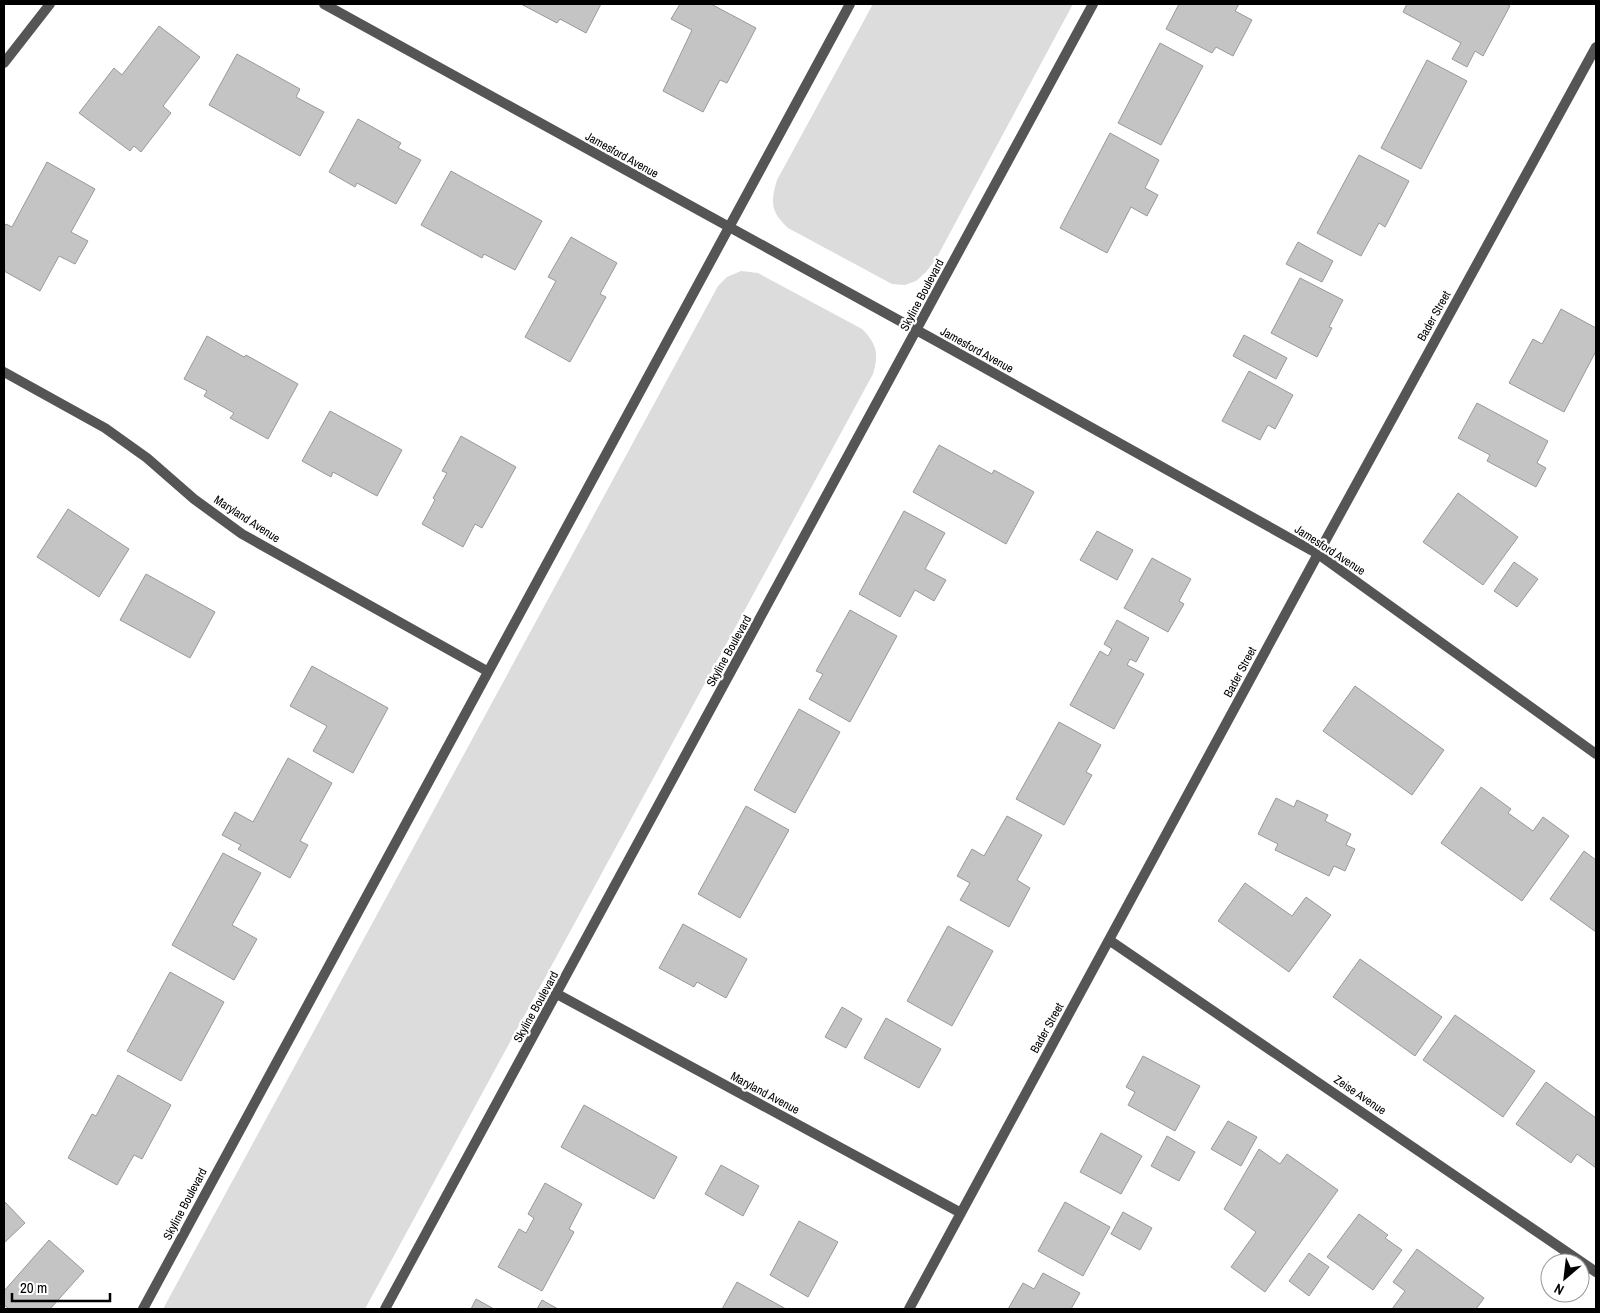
<svg xmlns="http://www.w3.org/2000/svg" width="1600" height="1313" viewBox="0 0 1600 1313" font-family="'Archivo Narrow',sans-serif">
<style>
.green{fill:#dcdcdc}
.building{fill:#c4c4c4;stroke:#999}
.lines{fill:none;stroke-linecap:round;stroke-linejoin:round}
.street{stroke:#555;stroke-width:10}
.labels{text-anchor:middle;dominant-baseline:central;stroke-width:4.5;stroke-linejoin:round;paint-order:stroke}
.street-label{font-size:12px;fill:#000;stroke:#fff}
</style>
<rect width="100%" height="100%" fill="#fff"/>
<path class="green" d="M873 4H1073L936 259 926 272 916 281 905 285 892 284 788 228C771 212 770 203 777 180Z
M741 271 758 273 862 329C877 344 879 354 873 374L365 1309H163L718 286 727 277Z"/>
<path class="building" d="M521 4H601L586 33 560 19 557 23Z
M680 4H711L756 28 727 83 720 80 703 112 663 91 692 30 671 19Z
M1179 4H1239L1235 11 1252 20 1233 56 1216 47 1212 53 1166 29Z
M1407 4H1506L1510 6 1483 56 1475 51 1467 67 1452 59 1461 43 1403 12Z
M159 26 200 57 163 106 171 113 141 152 134 146 130 151 79 113 114 68 122 75Z
M1160 43 1203 66 1161 145 1118 123Z
M237 54 300 89 296 97 324 112 300 156 209 105Z
M1427 60 1467 81 1421 169 1381 148Z
M358 119 401 143 398 148 421 160 396 204 357 183 355 187 329 172Z
M1110 133 1159 160 1145 188 1158 195 1147 216 1131 207 1107 253 1060 228Z
M1359 155 1409 181 1385 227 1379 223 1361 256 1317 233Z
M47 162 95 189 71 232 88 241 75 264 59 256 40 291 4 271V227L6 224 12 227Z
M451 171 542 221 515 270 484 254 482 258 421 225Z
M571 237 617 263 600 294 606 297 570 362 525 337 556 281 548 277Z
M1298 242 1333 261 1322 282 1286 264Z
M1300 278 1343 300 1329 327 1332 328 1317 357 1271 333Z
M1561 309 1596 328V351L1564 412 1509 383 1533 339 1542 344Z
M1244 335 1287 358 1276 379 1233 356Z
M207 336 244 357 246 355 298 384 268 439 230 418 234 413 204 396 207 391 184 379Z
M1249 371 1293 395 1275 429 1268 425 1260 440 1222 421Z
M1477 403 1548 441 1537 463 1546 468 1536 487 1487 461 1490 455 1458 438Z
M330 411 402 450 377 496 333 472 331 477 302 461Z
M461 436 516 467 482 528 475 524 463 547 422 524 435 500 433 498 447 473 442 471Z
M939 445 992 474 994 470 1034 492 1006 544 913 492Z
M1458 493 1518 537 1483 585 1423 542Z
M68 509 129 549 99 597 37 557Z
M904 511 945 533 925 569 946 580 934 601 915 590 900 617 859 594Z
M1097 531 1133 550 1117 580 1080 560Z
M1152 558 1191 579 1179 601 1184 604 1168 632 1124 608Z
M1514 562 1538 579 1517 607 1494 591Z
M146 574 215 612 190 658 120 620Z
M850 610 897 636 850 722 809 699 823 674 816 671Z
M1117 620 1149 638 1136 662 1130 659 1127 665 1144 674 1114 729 1070 705 1100 651 1108 656 1112 649 1104 644Z
M312 666 388 708 353 773 313 751 327 726 290 706Z
M1355 686 1444 750 1412 795 1323 731Z
M799 709 840 732 795 813 754 790Z
M1059 722 1101 745 1086 772 1092 775 1064 825 1016 799Z
M288 758 332 783 300 841 308 845 290 878 238 849 241 845 222 835 235 812 253 822Z
M1481 787 1511 809 1508 813 1533 831 1543 817 1569 836 1522 901 1441 843Z
M1276 798 1294 807 1297 800 1328 815 1325 821 1351 834 1346 845 1355 849 1345 871 1334 866 1329 876 1275 850 1278 844 1258 834Z
M746 806 789 830 740 918 698 894Z
M1007 816 1042 835 1017 880 1030 888 1009 927 960 900 970 883 957 876 972 849 984 856Z
M1584 851 1596 860V932L1550 899Z
M223 853 261 873 232 925 257 939 234 980 172 945Z
M1245 883 1292 916 1306 897 1331 915 1289 972 1218 921Z
M683 924 747 959 726 998 697 982 694 987 659 968Z
M948 926 993 951 952 1026 907 1001Z
M1360 959 1442 1017 1415 1056 1333 997Z
M170 972 224 1002 181 1081 127 1051Z
M842 1007 862 1019 846 1048 825 1037Z
M1455 1015 1535 1071 1503 1117 1423 1060Z
M886 1018 941 1049 919 1088 864 1058Z
M1143 1056 1200 1086 1175 1131 1128 1105 1135 1092 1126 1087Z
M118 1075 171 1105 142 1159 134 1155 117 1185 68 1158 92 1114 96 1116Z
M1546 1082 1596 1118V1168L1577 1154 1571 1163 1516 1124Z
M584 1105 677 1157 654 1199 561 1147Z
M1228 1121 1257 1137 1241 1166 1211 1149Z
M1101 1133 1142 1156 1121 1194 1080 1172Z
M1167 1136 1195 1152 1179 1181 1151 1166Z
M1259 1149 1280 1164 1287 1154 1338 1190 1265 1292 1231 1267 1256 1232 1224 1209Z
M721 1165 759 1186 743 1216 705 1194Z
M545 1183 582 1204 569 1229 574 1232 542 1291 498 1267 519 1229 526 1233 534 1218 528 1214Z
M4 1201 25 1223 4 1243Z
M1065 1202 1110 1227 1083 1276 1038 1251Z
M1123 1212 1152 1228 1140 1250 1111 1234Z
M1359 1214 1388 1235 1385 1238 1402 1250 1373 1290 1327 1257Z
M799 1221 838 1242 808 1297 770 1275Z
M49 1240 84 1271 50 1309H9L4 1305V1291Z
M1417 1249 1484 1298 1476 1309H1392L1405 1291 1393 1282Z
M1309 1253 1329 1267 1309 1296 1289 1281Z
M1043 1273 1080 1293 1071 1309H1008L1023 1283 1034 1289Z
M737 1282 786 1309H722Z
M476 1299 494 1309H471Z
M542 1300 558 1309H537Z"/>
<g class="lines">
<path class="street" d="M324 4 940 343 1318 554 1596 754
M4 63 50 4
M4 372 105 428 147 458 194 499 242 534 487 671
M1109 940 1596 1272
M557 994 961 1213
M143 1309 850 4
M385 1309 1093 4
M909 1309 1318 554 1596 47"/>
</g>
<g class="labels">
<g class="street-label">
<text transform="translate(622 155) rotate(29)">Jamesford Avenue</text>
<text transform="translate(922 295) rotate(-62)">Skyline Boulevard</text>
<text transform="translate(1434 316) rotate(-61)">Bader Street</text>
<text transform="translate(977 350) rotate(29)">Jamesford Avenue</text>
<text transform="translate(247 519) rotate(33)">Maryland Avenue</text>
<text transform="translate(1330 550) rotate(33)">Jamesford Avenue</text>
<text transform="translate(729 651) rotate(-61)">Skyline Boulevard</text>
<text transform="translate(1240 672) rotate(-62)">Bader Street</text>
<text transform="translate(536 1007) rotate(-61)">Skyline Boulevard</text>
<text transform="translate(1047 1028) rotate(-61)">Bader Street</text>
<text transform="translate(765 1093) rotate(28)">Maryland Avenue</text>
<text transform="translate(1360 1095) rotate(34)">Zeise Avenue</text>
<text transform="translate(185 1204) rotate(-62)">Skyline Boulevard</text>
</g>
</g>
<rect width="1600" height="1313" fill="none" stroke="#000000" stroke-width="10"/>
<g transform="translate(1565 1278) rotate(208)"><circle r="24" fill="#ffffff" stroke="#999999"/>
<path d="M0-4L9 19L0 12L-9 19Z" fill="#000000"/>
<text y="-8" font-size="14" font-weight="bold" text-anchor="middle" fill="#000000">N</text>
</g>
<path d="M12 1293v8h98v-8" fill="none" stroke="#000000" stroke-width="2.5"/>
<text x="20" y="1293" font-size="15" fill="#000000" stroke="#ffffff" stroke-width="4" paint-order="stroke">20 m</text>
</svg>
